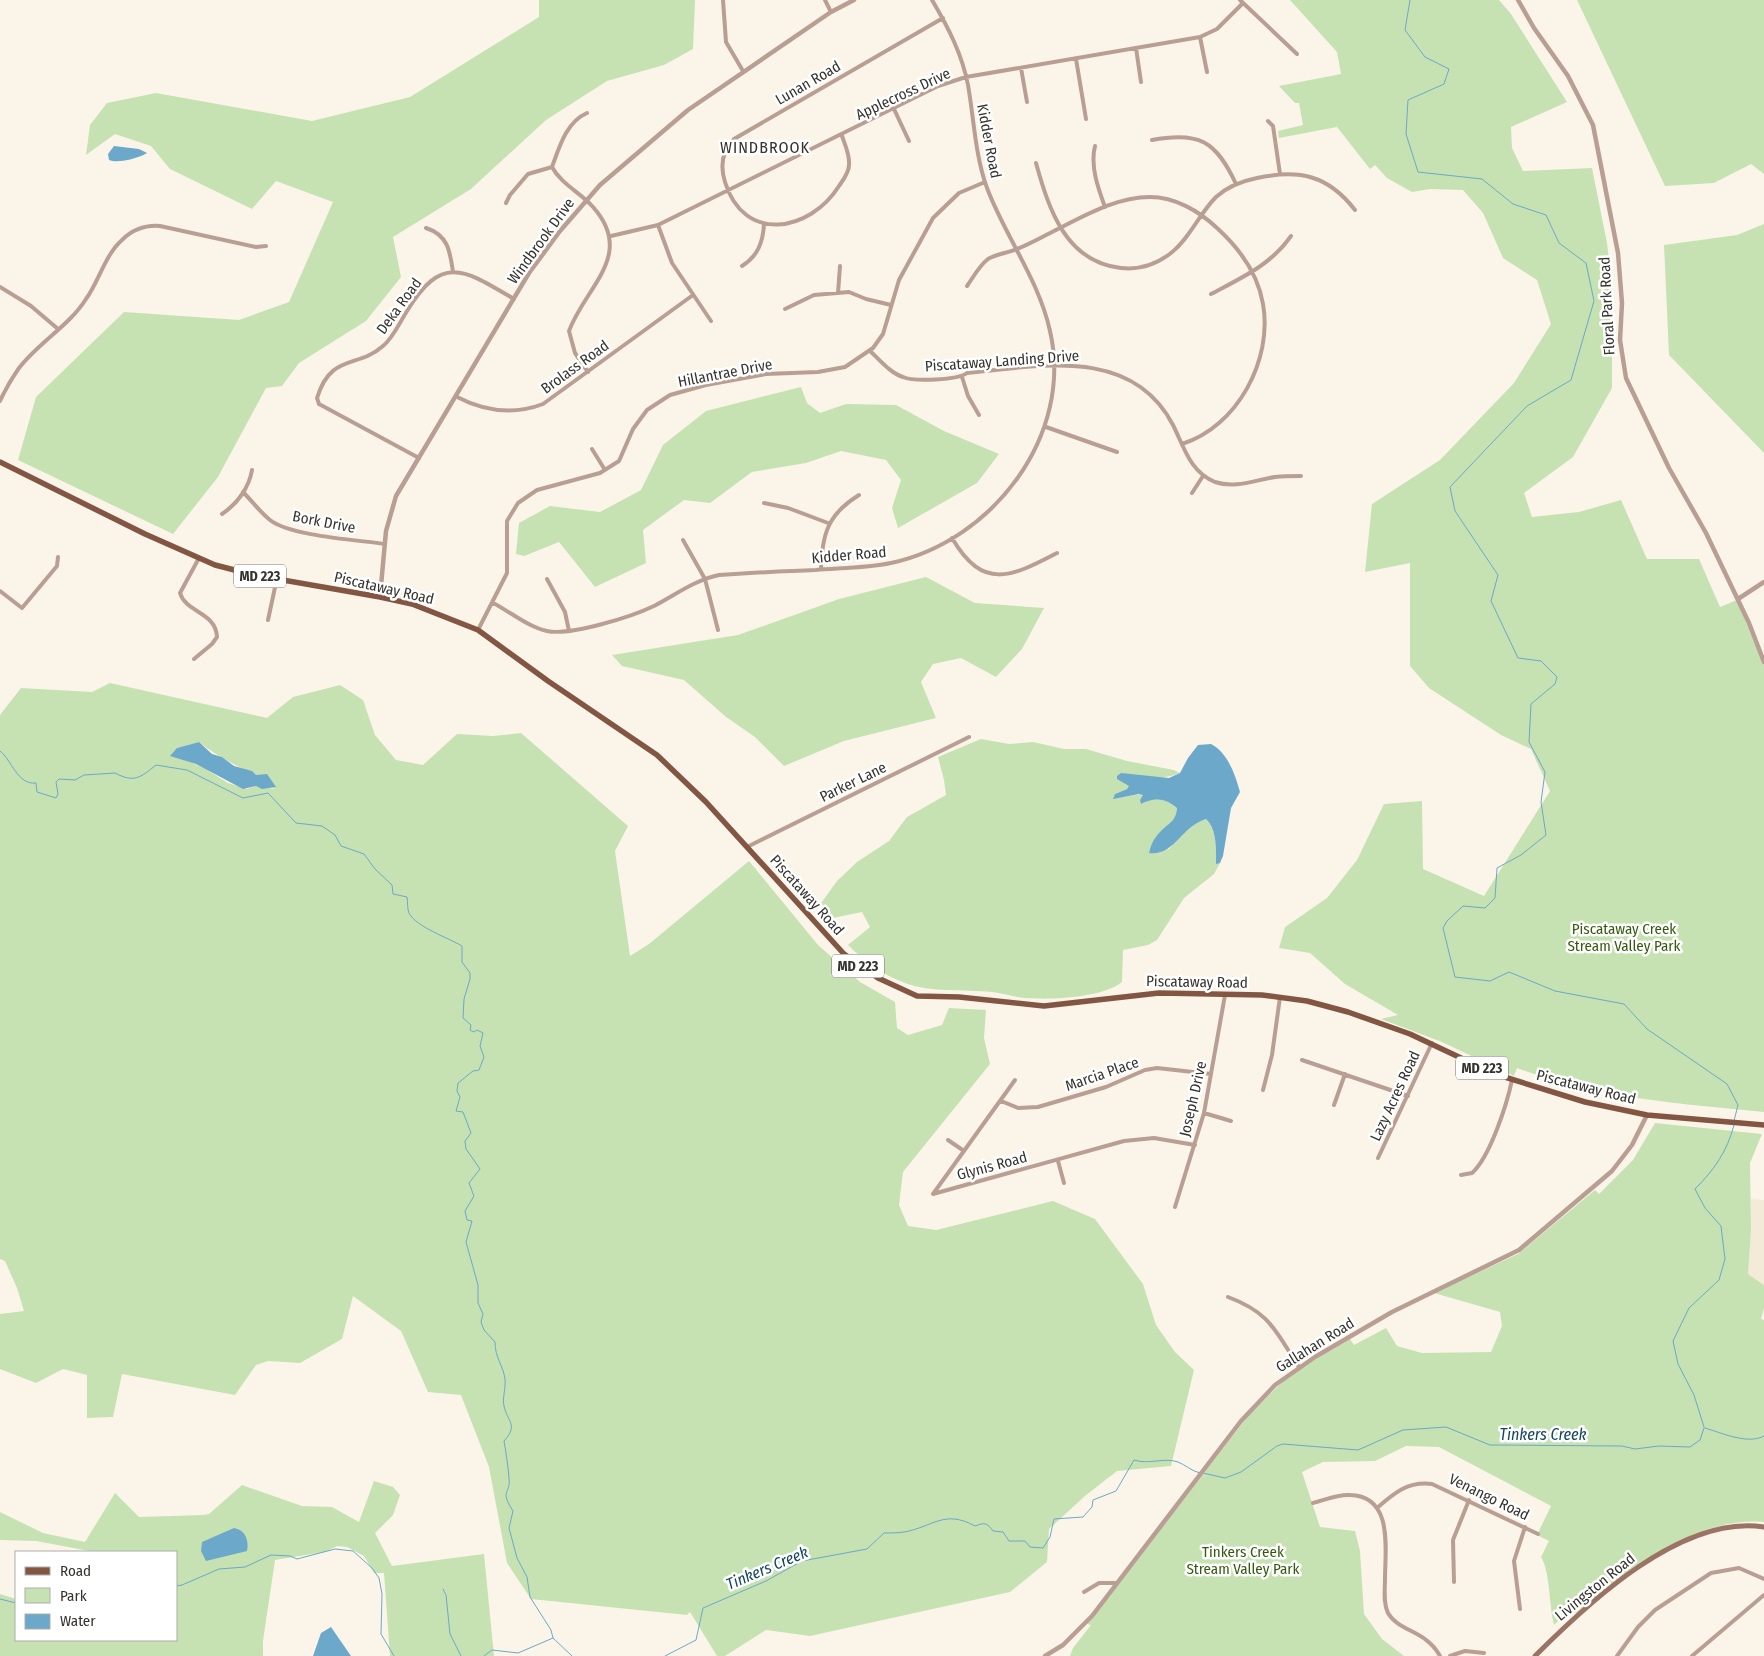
<svg xmlns="http://www.w3.org/2000/svg" width="1764" height="1656" viewBox="0 0 1764 1656" font-family="'Fira Sans Condensed',sans-serif">
<style>
.built{fill:#f3ead7}
.green{fill:#c6e2b2;fill-rule:evenodd}
.water{fill:#6ca8ca}
.lines{fill:none;stroke-linecap:round;stroke-linejoin:round}
.stream{stroke:#6ca8ca;stroke-width:1}
.minor{stroke:#b99e93;stroke-width:4}
.tertiary{stroke:#b99e93;stroke-width:4.5}
.secondary{stroke:#9a7364;stroke-width:5}
.primary{stroke:#835543;stroke-width:5.5}
.labels{text-anchor:middle;dominant-baseline:central;stroke-width:5;stroke-linejoin:round;paint-order:stroke}
.shield{fill:#fff;stroke:#72706d;stroke-width:1}
.shield-label{font-size:14px;font-weight:bold;fill:#35332e}
.street-label{font-size:15px;fill:#35332e;stroke:#fff}
.park-label{font-size:15px;fill:#355a0e;stroke:#fff}
.neighbourhood-label{font-size:16px;letter-spacing:1px;fill:#35332e;stroke:#fff}
.water-label{font-size:16px;font-style:italic;fill:#14455d;stroke:#fff}
</style>
<rect width="100%" height="100%" fill="#fbf5e9"/>
<path class="built" d="M1751 1199 1764 1200V1285L1748 1274 1751 1231Z"/>
<path class="green" d="M539 0H695L693 49 664 65 607 81 546 120 471 189 393 237 401 277 366 321 299 363 282 386 266 388 218 477 173 534 18 460 36 397 124 312 239 320 289 302 333 202 276 181 252 209 170 169 151 146 115 134 86 155 90 125 107 103 156 93 312 121 410 97 539 17Z
M1290 0H1499L1511 14 1567 102 1511 127 1512 148 1523 171 1592 168 1607 243 1612 284V388L1573 457 1524 493 1532 517 1579 512 1621 500 1647 559H1699L1720 607 1737 600 1764 665V1112C1680 1104 1596 1098 1517 1068L1514 1076 1442 1042 1381 1019 1398 1015 1345 984 1310 953 1279 948 1285 927 1327 898 1357 860 1384 804 1422 801 1423 869 1484 896 1550 791 1531 749 1501 735 1429 688 1410 666V563L1365 572 1372 504 1440 460 1514 383 1551 324 1537 280 1503 258 1483 213 1463 190 1430 189 1412 192 1387 178 1375 165 1370 169 1337 127 1279 138 1278 131 1303 125 1299 103H1295L1279 86 1341 74 1337 52Z
M1577 0H1764V174L1751 164 1714 183 1665 186Z
M1764 224V453L1669 355 1664 245 1737 235Z
M801 387 807 403 820 413 846 404 896 405 944 431 999 454 977 483 898 528 892 508 901 480 886 460 841 451 806 463 752 472 710 503 684 500 643 530 646 563 595 587 559 542 524 556 516 554 519 523 550 506 600 512 641 490 663 445 706 411Z
M926 577 975 603 1044 608 1022 649 996 677 961 658 933 664 921 682 936 718 844 741 784 766 755 737 726 717 684 680 622 666 612 655 738 635 839 599Z
M110 683 267 718 293 697 340 685 363 700 375 735 396 760 423 765 457 734 493 736 521 733 628 826 615 851 630 956 649 944 749 861 818 945 860 982 895 1002 897 1028 908 1035 942 1025 949 1008 986 1010 984 1038 990 1064 903 1172 899 1205 908 1226 936 1230 1053 1201 1095 1219 1143 1284 1156 1325 1175 1352 1194 1370 1171 1466 1117 1471 1085 1496 1049 1529 1047 1562 1010 1592 810 1636 766 1630 725 1656H717L690 1612 687 1615 531 1599 507 1563 489 1467 461 1395 428 1392 401 1331 353 1296 342 1339 300 1363 268 1361 256 1365 235 1395 122 1374 113 1417 87 1418V1375L63 1369 36 1383 0 1369V1314L24 1311 17 1288 5 1261 0 1259V715L21 688 92 692ZM199 742C222 761 250 770 275 789L256 786 247 789 228 783 204 768 188 761 177 748Z
M981 739 1009 744 1033 742 1064 749H1086L1127 761 1174 770 1180 773C1163 780 1143 778 1124 781L1130 786 1127 789 1115 794 1114 798 1143 794 1141 804C1155 797 1165 798 1177 808 1176 828 1154 830 1149 853L1169 849C1179 836 1190 824 1206 819 1217 829 1216 849 1216 863H1220L1214 874 1184 898 1157 940 1148 945 1123 950 1122 982C1102 998 1051 1000 1025 998 1014 997 1003 993 992 992 962 989 933 993 905 983 883 975 864 961 848 945L870 927 862 912 828 919 819 906 837 881 857 862 889 841 907 817 946 795 944 780 938 757Z
M1655 1123 1762 1134 1750 1163 1751 1231 1748 1274 1764 1285V1308L1761 1319 1764 1320V1522C1697 1516 1623 1571 1576 1614L1572 1608 1554 1625C1549 1605 1550 1571 1541 1557L1549 1541 1537 1535 1551 1506 1439 1447 1406 1446 1375 1461 1323 1462 1302 1472 1320 1527 1355 1531 1360 1551 1364 1614 1382 1639 1404 1656H1070L1073 1648 1091 1625 1087 1624 1248 1416 1289 1375 1350 1339 1354 1345 1386 1328 1397 1346 1422 1353 1491 1352 1502 1326 1500 1312 1434 1293 1518 1254 1595 1190 1599 1194 1633 1160Z
M374 1481 393 1487 400 1495 393 1515 375 1533 392 1566 484 1554 494 1656H390L384 1573H374L364 1556 347 1547 337 1546 325 1552 275 1560 263 1641V1656H0V1594L16 1599V1640H176V1552H95L36 1541 0 1540V1512L43 1533 85 1542 115 1493 139 1517 203 1515 209 1514 242 1485 302 1506 332 1507 359 1522Z"/>
<path class="water" d="M114 146 139 149 147 153C139 158 118 164 109 160L108 154Z
M199 742 212 754 222 757 234 766 252 771 256 775 267 774 276 787 262 789 256 786 243 789 196 764 170 756 177 748Z
M1211 744C1228 753 1235 774 1240 792L1231 808 1223 856 1220 863 1216 864C1216 849 1217 829 1206 819 1180 827 1175 856 1149 853 1151 844 1154 838 1161 831 1169 823 1176 821 1177 808 1165 798 1155 797 1141 804L1140 800 1143 795 1139 794 1113 799 1115 794 1127 789 1129 786 1117 779V776L1121 773 1169 778 1180 773 1188 758 1198 745Z
M234 1528C246 1530 249 1541 247 1551L206 1561 201 1551 202 1542Z
M331 1627 351 1656H313L321 1633Z"/>
<g class="lines">
<path class="stream" d="M1410 0 1405 30 1425 57 1449 69 1444 84 1408 100 1406 134 1418 172 1482 179 1513 204 1546 215 1559 243 1586 263 1594 301 1571 380 1527 406 1450 487 1455 511 1498 575 1491 601 1518 658 1541 661 1557 677 1555 684 1531 704 1529 742 1545 772 1541 802 1546 835 1521 855 1497 868 1495 898 1485 908 1463 906 1447 921 1443 928 1455 977 1490 981 1509 972 1555 991 1624 1004 1647 1029 1727 1084 1738 1105 1734 1121
M0 751C12 760 17 785 36 783L37 792 56 798 58 794 56 782 59 779 75 780 84 775 115 773C134 783 140 778 156 765L187 770 243 798 268 793 296 823 322 826 335 835 341 846 364 854 375 869 392 885 393 894 407 897C408 903 407 908 409 913 416 927 449 938 462 946V962L470 973V979L464 999 463 1018 471 1025 470 1030 474 1032 477 1030 483 1033 480 1046 484 1057 479 1070 473 1071 458 1083 457 1091 460 1097 456 1111 463 1112 471 1133 465 1141 466 1149 480 1169 469 1183 474 1196 465 1211 467 1220 472 1221 466 1242 478 1285V1303L483 1314 481 1322 484 1330 495 1342C495 1358 503 1365 505 1379 506 1388 502 1399 504 1406 507 1421 519 1425 504 1441 506 1453 508 1465 509 1478 511 1495 499 1489 513 1511L509 1528 517 1558 527 1577 530 1597 551 1630 553 1638
M1704 1427 1694 1395 1678 1364 1673 1341 1689 1308 1719 1280 1725 1259 1721 1226 1705 1208 1695 1189C1714 1170 1727 1152 1734 1125
M1705 1428C1722 1433 1748 1445 1764 1436
M1203 1473 1225 1478 1241 1472 1277 1446 1283 1444 1358 1450 1403 1430 1446 1427 1490 1445 1622 1446 1635 1449 1659 1446 1690 1447 1700 1440 1704 1428
M176 1586 182 1585 219 1569 245 1567 271 1555 290 1556 297 1559 335 1549 353 1551 372 1568 379 1578 382 1594 381 1634 394 1656
M443 1589 446 1595 450 1634 461 1656
M0 1599 16 1603
M484 1656 492 1650 518 1653 553 1638 572 1656
M665 1656 696 1640 703 1608 766 1581 802 1561 867 1549 884 1533C890 1533 897 1533 904 1532 933 1527 944 1509 975 1526 985 1522 987 1523 993 1531L1003 1532 1009 1541H1025L1030 1547 1043 1548 1050 1537 1054 1519 1083 1517 1092 1507 1093 1500 1116 1491 1134 1460C1149 1465 1164 1457 1178 1462 1186 1465 1191 1471 1200 1473"/>
<path class="minor" d="M723 0 726 42 743 71
M825 0 831 12
M1240 0 1297 54
M1200 37 1207 72
M1136 48 1141 82
M1076 59 1086 119
M1021 68 1027 102
M894 109 909 141
M587 113C566 122 559 148 552 167 561 184 581 193 593 207 636 255 585 287 569 331L575 353 588 372
M1268 121 1273 126 1280 174
M842 136C845 145 850 155 849 165 849 173 843 180 839 186 810 232 744 244 725 182 720 166 722 151 734 139L943 18
M1152 140C1199 131 1216 141 1236 184
M1095 146C1090 166 1098 188 1105 207
M1036 163C1049 210 1066 262 1121 268 1139 270 1157 264 1171 253 1190 238 1199 214 1216 197 1228 186 1242 181 1257 178 1299 169 1328 175 1355 210
M506 203 510 195 528 174 552 167
M658 225 672 263 711 321
M426 228C448 235 450 251 453 272
M611 236 658 225 938 86 966 77 1200 37 1217 29 1243 3
M742 266C758 256 763 242 764 224
M967 286C974 276 979 266 988 259 996 254 1008 253 1017 249 1030 244 1042 237 1054 231 1084 216 1116 197 1150 197 1175 197 1199 211 1217 228 1239 248 1258 274 1263 304 1273 360 1237 427 1182 444
M0 287 31 306 58 329
M838 293 840 266
M1211 294C1241 278 1271 265 1291 236
M785 309 814 295 849 292 866 299 891 305
M870 351C879 359 890 373 903 377 914 382 958 380 967 373 1040 366 1132 346 1173 425 1184 447 1190 472 1215 482 1235 489 1255 480 1275 477 1284 476 1293 476 1301 476
M962 377 968 396 979 415
M457 397C484 411 514 415 543 404L693 295
M0 401C5 390 12 378 19 368 39 342 69 326 86 299 99 281 105 255 122 240 132 230 146 225 160 226L256 247 266 246
M1046 427 1117 452
M592 449 605 470
M419 458 319 404 317 398C331 353 357 369 383 346 393 338 400 322 407 311 442 253 465 270 514 299
M243 492C252 501 260 512 270 520 290 536 358 540 385 544
M1192 493 1203 476
M764 503 788 508 828 523
M222 514C237 504 249 488 252 470
M952 538C983 591 1011 577 1057 553
M683 540 705 579 718 630
M821 569C822 534 828 514 859 495
M547 579 565 612 569 631
M0 591 22 608 57 566 58 557
M493 603C509 611 528 627 547 631 570 636 631 617 654 606 675 595 695 580 719 575 751 573 783 571 816 570 841 568 866 568 891 563 993 541 1074 435 1050 331 1039 280 1005 236 987 188 975 155 974 119 968 85 962 54 948 27 932 0
M268 620 277 578
M478 630 507 573V521L518 503 537 490 600 473 619 461 633 429 647 410 670 395 706 385 766 374 818 372 845 367 873 348 883 334 899 280 933 218 959 193 985 182
M194 659 212 644 217 637C216 612 186 613 180 593L199 558
M747 847 969 737
M1302 1060 1408 1096
M1015 1080 933 1194 1124 1141 1154 1138 1195 1145
M1263 1090 1272 1055 1280 997
M1001 1101 1018 1108 1038 1107 1106 1087 1145 1070 1157 1068 1211 1074
M1334 1105 1345 1074
M1204 1113 1231 1121
M948 1140 964 1151
M1378 1158 1432 1043
M1058 1161 1064 1183
M1461 1175 1472 1173C1490 1157 1507 1104 1512 1080
M1175 1207 1204 1113 1225 995
M1228 1297C1271 1313 1275 1331 1299 1367
M1313 1503C1325 1500 1338 1494 1350 1495 1394 1496 1385 1550 1385 1579 1385 1590 1383 1603 1388 1613 1399 1632 1426 1630 1440 1656
M1377 1508C1394 1493 1408 1481 1432 1484L1538 1534
M1454 1582 1453 1540 1469 1500
M1084 1592 1099 1583H1116
M1520 1609 1514 1561 1525 1527
M1450 1656 1465 1651 1484 1653
M1617 1656 1638 1627 1655 1610 1711 1573 1739 1568 1764 1579
M1692 1656 1764 1595"/>
<path class="tertiary" d="M1518 0 1534 28 1568 76 1593 125 1618 253 1622 303 1620 340 1626 378 1669 468 1706 533 1749 623 1764 662
M380 597 386 531 396 496 529 273 560 231 600 185 688 110 831 12 854 0
M1738 599 1764 582
M1045 1656 1063 1645 1092 1616 1241 1421 1275 1385 1315 1357 1392 1312 1519 1250 1612 1171 1632 1145 1647 1115"/>
<path class="secondary" d="M1535 1656C1588 1603 1682 1514 1764 1527"/>
<path class="primary" d="M0 462 145 534 215 565 254 575 380 597 412 604 478 630 548 681 657 755 706 802 844 954 878 978 917 996 959 997 1044 1006 1159 993 1262 995 1307 1001 1348 1012 1410 1034 1495 1074 1585 1102 1647 1115 1764 1125"/>
</g>
<g class="labels">
<g class="shield">
<rect x="234" y="564.5" width="52" height="23" rx="4"/>
<rect x="832" y="954.5" width="52" height="23" rx="4"/>
<rect x="1456" y="1056.5" width="52" height="23" rx="4"/>
</g>
<g class="shield-label">
<text x="260" y="576">MD 223</text>
<text x="858" y="966">MD 223</text>
<text x="1482" y="1068">MD 223</text>
</g>
<g class="street-label">
<text transform="translate(808 83) rotate(-30)">Lunan Road</text>
<text transform="translate(903 94) rotate(-25)">Applecross Drive</text>
<text transform="translate(989 141) rotate(79)">Kidder Road</text>
<text transform="translate(541 241) rotate(-54)">Windbrook Drive</text>
<text transform="translate(399 306) rotate(-54)">Deka Road</text>
<text transform="translate(1607 306) rotate(-93)">Floral Park Road</text>
<text transform="translate(1002 361) rotate(-4)">Piscataway Landing Drive</text>
<text transform="translate(575 367) rotate(-36)">Brolass Road</text>
<text transform="translate(725 373) rotate(-11)">Hillantrae Drive</text>
<text transform="translate(324 522) rotate(11)">Bork Drive</text>
<text transform="translate(849 555) rotate(-5)">Kidder Road</text>
<text transform="translate(384 588) rotate(13)">Piscataway Road</text>
<text transform="translate(853 782) rotate(-26)">Parker Lane</text>
<text transform="translate(807 895) rotate(48)">Piscataway Road</text>
<text transform="translate(1197 982) rotate(1)">Piscataway Road</text>
<text transform="translate(1102 1074) rotate(-19)">Marcia Place</text>
<text transform="translate(1586 1087) rotate(14)">Piscataway Road</text>
<text transform="translate(1395 1096) rotate(-65)">Lazy Acres Road</text>
<text transform="translate(1193 1099) rotate(-77)">Joseph Drive</text>
<text transform="translate(992 1166) rotate(-15)">Glynis Road</text>
<text transform="translate(1315 1345) rotate(-32)">Gallahan Road</text>
<text transform="translate(1489 1497) rotate(26)">Venango Road</text>
<text transform="translate(1595 1587) rotate(-39)">Livingston Road</text>
</g>
<g class="park-label">
<text x="1624" y="929">Piscataway Creek<tspan x="1624" dy="17">Stream Valley Park</tspan></text>
<text x="1243" y="1552">Tinkers Creek<tspan x="1243" dy="17">Stream Valley Park</tspan></text>
</g>
<g class="neighbourhood-label">
<text x="765" y="147">WINDBROOK</text>
</g>
<g class="water-label">
<text x="1543" y="1434">Tinkers Creek</text>
<text transform="translate(767 1568) rotate(-23)">Tinkers Creek</text>
</g>
</g>
<rect x="15" y="1551" width="162" height="90" fill="#ffffff" stroke="#aeadab"/>
<rect x="25" y="1567" width="25" height="8" fill="#835543" stroke="#aeadab"/>
<text x="60" y="1576" font-size="15" fill="#35332e">Road</text>
<rect x="25" y="1588" width="25" height="15" fill="#c6e2b2" stroke="#aeadab"/>
<text x="60" y="1601" font-size="15" fill="#35332e">Park</text>
<rect x="25" y="1614" width="25" height="15" fill="#6ca8ca" stroke="#aeadab"/>
<text x="60" y="1626" font-size="15" fill="#35332e">Water</text>
</svg>
